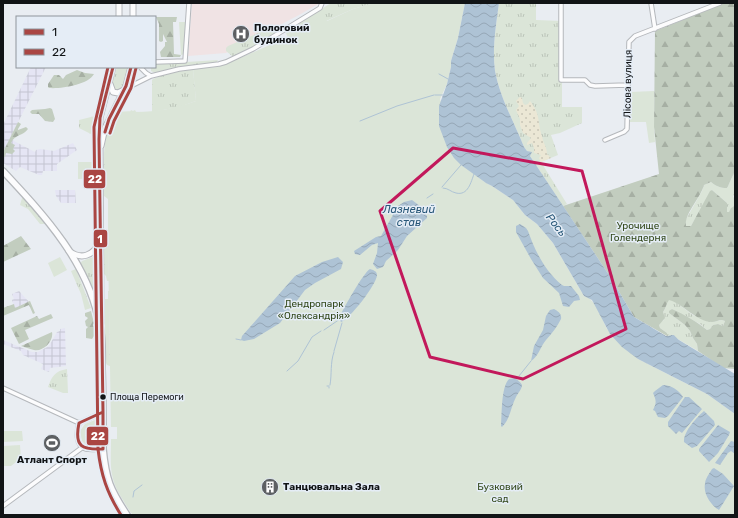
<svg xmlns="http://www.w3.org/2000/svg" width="738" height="518" viewBox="0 0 738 518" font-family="Rubik,sans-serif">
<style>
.industrial{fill:url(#industrial-grid)}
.medical{fill:#f0e3e4}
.grass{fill:url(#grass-tufts)}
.forest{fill:url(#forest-firs)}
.sand{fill:url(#sand-dots)}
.green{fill:#dbe5d8}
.water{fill:url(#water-waves)}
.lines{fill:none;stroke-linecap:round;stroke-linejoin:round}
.stream{stroke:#aec3d5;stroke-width:1}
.minor-casing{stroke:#b5b8bc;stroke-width:5.5}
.secondary-casing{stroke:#b5b8bc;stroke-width:7}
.primary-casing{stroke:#b5b8bc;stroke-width:8}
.minor{stroke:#fcfcfd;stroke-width:3.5}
.secondary{stroke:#fcfcfd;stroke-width:5}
.primary{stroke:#fcfcfd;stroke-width:5.5}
.bus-1-casing{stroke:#e5edf6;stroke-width:6}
.bus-2-casing{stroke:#e5edf6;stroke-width:6}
.bus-1{stroke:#aa4643;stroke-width:3}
.bus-2{stroke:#aa4643;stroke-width:3}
.marked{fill:none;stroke:#c2185b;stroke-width:3;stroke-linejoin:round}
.bus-dot{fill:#111416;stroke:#e5edf6;stroke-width:1.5}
.labels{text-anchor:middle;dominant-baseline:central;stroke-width:3;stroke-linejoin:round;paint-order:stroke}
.bus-label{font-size:9px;fill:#111416;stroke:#e5edf6;text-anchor:start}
.poi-label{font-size:10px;font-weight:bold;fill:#111416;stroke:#e5edf6;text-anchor:start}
.street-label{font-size:10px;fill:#111416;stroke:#e5edf6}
.park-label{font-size:10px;fill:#314719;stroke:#e5edf6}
.water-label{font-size:11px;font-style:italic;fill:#285778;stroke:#e5edf6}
.line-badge{stroke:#e5edf6;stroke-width:1.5}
.badge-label{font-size:11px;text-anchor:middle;font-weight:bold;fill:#fff}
</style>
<defs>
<pattern id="industrial-grid" width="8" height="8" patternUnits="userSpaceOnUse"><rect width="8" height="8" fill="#e5e5f4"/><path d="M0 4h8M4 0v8" fill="none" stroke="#c3c4d0"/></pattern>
<pattern id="grass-tufts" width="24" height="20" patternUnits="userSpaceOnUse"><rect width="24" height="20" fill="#dbe5d8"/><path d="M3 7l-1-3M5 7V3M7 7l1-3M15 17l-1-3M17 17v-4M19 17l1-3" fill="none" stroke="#bbc4b9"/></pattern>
<pattern id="forest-firs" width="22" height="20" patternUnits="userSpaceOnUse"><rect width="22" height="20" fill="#c2cdbf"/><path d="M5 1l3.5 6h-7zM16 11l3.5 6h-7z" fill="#a6afa3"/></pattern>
<pattern id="sand-dots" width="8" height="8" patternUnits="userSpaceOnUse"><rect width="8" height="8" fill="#ebe7d5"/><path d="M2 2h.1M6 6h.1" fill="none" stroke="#c8c5b6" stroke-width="1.8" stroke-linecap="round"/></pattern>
<pattern id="water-waves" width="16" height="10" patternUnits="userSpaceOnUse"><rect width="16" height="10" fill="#aec3d5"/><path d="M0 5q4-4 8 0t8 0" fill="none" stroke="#95a7b6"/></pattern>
</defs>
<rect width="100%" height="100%" fill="#e9edf2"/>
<path class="industrial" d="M31 67H46L3 152V125Z
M12 140 35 152 36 150 40 149 54 151 73 143 77 150 57 164V171H43L42 175H39L20 167 16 171 3 163V155Z
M55 190H75L76 203H61L56 196Z
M19 291 29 302 15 308 12 300 14 299 12 294Z
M65 328 66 366 50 368 49 372 41 369 43 364 23 355 21 351 3 344V340L32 352H38L49 346 57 332 60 331V329Z"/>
<path class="medical" d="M192 3H320L299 15 226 53 188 56Z"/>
<path class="grass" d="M331 3H374L353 9 288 38 286 33 288 30Z
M499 3H536V20L562 21V107H582V123L560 133 551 135 558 155 541 162 567 204 563 206 530 156V152L527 151 524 147C514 122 500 98 495 71 492 49 496 25 499 3Z
M273 28 275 33 253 48 235 56H232L226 51V48L228 46 265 30 266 31Z
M218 60 216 63 188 66 155 73 151 71V67H155V64Z
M117 67H128L123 86 117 91 114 89 112 84Z
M193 69 196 101 179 107 152 112V80L153 79 168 73Z
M117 110 119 112C126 111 132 111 138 112L116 114 110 128 108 136V199L104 196C104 167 100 135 117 110Z
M95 116H98L97 137 79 128V120Z
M735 171V193L733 197 735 198V206L729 212H727V203L712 190 691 226H686L685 221 702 191 704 185 711 182C716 186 720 188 727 188Z
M22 198H25L41 217 45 224H40L28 209 20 205Z
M107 230H108L109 281H107L106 276 104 274V233Z
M93 257 96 258 97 260V290L95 292 80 264 82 261Z
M76 269 91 308 85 310 81 294 71 271Z
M108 291H109L110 366 107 365 105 361V299H108Z
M669 299 674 301 693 315 712 322 722 320 725 321 723 326 718 324 713 325 710 329 707 330 700 324 672 309 669 313 685 325 690 331 693 338 697 344 698 351 676 338 667 336V333L660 328 659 325 660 322 664 320 663 312C666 308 666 304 669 299Z
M67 369 68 393H63L48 387C52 376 55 371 67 369Z
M95 420 96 421 97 431H86L85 436H97V447H88L82 441 80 431 85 424Z"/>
<path class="forest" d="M725 3H735V171L727 188C720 188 716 186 711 182L704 185C700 199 684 214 686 226H691L710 191 712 190 727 203V212H729L731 208 735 206V369L723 368 698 351 697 344 693 338 690 331 685 325 669 313V311L672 309C685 315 696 321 707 330L710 329 713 325 718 324 723 326 725 321 722 320C719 320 715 322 712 322 697 322 682 303 669 300 666 304 666 308 663 312L665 318 659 325 660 328 667 333V336L634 317 611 278 563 206 659 174 654 127 655 31Z
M156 17H177L176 22H173L174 54 181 55 180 57H161L160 52 165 46V42H167L163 34V41L161 42 159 41V24Z
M77 70 85 73 94 74C88 85 61 89 49 88L48 87V84L54 75H59L63 79 66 75Z
M50 108 52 109 55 119 53 122 45 121 39 114H32L30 112 32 110 45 109Z
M18 122 21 124 18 129V130L26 127 28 129C23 136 15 134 11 143L15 145 13 149 15 151 12 154 6 153 5 157 3 156V152Z
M21 236 31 249 3 262V246Z
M30 301 35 313 33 314 29 305 3 316V308L14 304 15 308Z
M91 311 94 323 93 325 96 333 92 339 86 338V329L88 327 86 326 85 321 88 318 85 316V313Z
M51 314 53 318 25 330 29 339 19 344 11 328 37 316 39 319Z
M52 332C54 341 43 352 34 350 29 349 25 347 21 346Z"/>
<path class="sand" d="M520 97 522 98 523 103 525 105 528 104 530 101C541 115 537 121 542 136 543 143 547 147 547 154L551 158 541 162 539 158 541 155 534 153V148L532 143 527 145V143L531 138 523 133 520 125V119L516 110 519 106 516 101Z"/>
<path class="green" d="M374 3H465L458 38 451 61V67L447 84 440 99 461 164 486 183 492 186 513 200 525 215 537 224 553 243 584 296 589 298 595 304 607 329 638 359 707 394 735 414V515H133C129 511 126 505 123 500 108 477 111 465 111 439H117V427H111L108 247V136L116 114 130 112 131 110 133 111 135 110 136 112C157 112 176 108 196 101L193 69 218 67 254 52 292 35 322 16 327 21 353 9Z
M179 22H187L185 54 181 55Z
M654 91V127L655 142 649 143 646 122H630V92Z
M78 162H94V178L78 179Z
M60 257 67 270 54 277 48 263Z
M3 431H22L23 441 3 442Z
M20 445 21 458 11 466H3V446Z"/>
<path class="water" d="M465 3H499C496 25 492 49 495 71 500 98 514 122 524 147L527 151 532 152 530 156 611 278 634 317 666 336C677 335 671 333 679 340L735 374V414L707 394 638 359 622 347 610 334 592 300 584 296 553 243 537 224 525 215 513 200 492 186 486 183 461 165 454 158 447 147 439 126V106L447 84 451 67V61L458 38Z
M412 200 420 206 427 216V218L407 236 398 250 386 261 383 267 377 269 373 264 377 253 378 243 372 245 360 255 355 254 354 251 376 237 381 236 398 206 404 202Z
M520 224 526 228 528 231C535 251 545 271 562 285L564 286H571L579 296 580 300 574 301 569 307 563 306 559 293 543 278 531 259 516 232V226Z
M338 257 343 262 341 269 315 283 305 290 280 323 254 339 244 341 241 340 242 336 295 276 322 262Z
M370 269C373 270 377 271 377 275 377 284 349 320 341 322 340 320 339 319 340 316 344 308 363 273 370 269Z
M554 309C558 311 562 314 561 319 557 327 552 333 546 340 540 347 539 356 531 361L534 346 543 330 546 316 550 310Z
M509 379 515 378C517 380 521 382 522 385 522 389 518 393 516 397 511 406 510 420 502 427L501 426C502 414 501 387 509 379Z
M663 385C671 385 679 390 683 397L668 416 665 418 658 417 655 411 653 410C657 402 656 400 653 393L655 391Z
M685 397H689L702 409 682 433 679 431 676 434 668 426V422Z
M704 411 714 421 715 425 697 446 692 448 684 442C683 432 697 417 704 411Z
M718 425 730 432 729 435 718 453 709 462 699 451V449Z
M731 441 735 442V454L731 451 728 453 720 465 715 463Z
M714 468 723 474 734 486 719 510C711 505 703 494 705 484 705 479 709 474 712 469Z"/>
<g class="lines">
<path class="stream" d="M439 74 448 79
M435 95H443
M360 121 397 106 434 95
M442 187 461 165
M443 188C448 188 451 192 456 193 468 196 471 182 474 174
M427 198 433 194
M324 330 340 319
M236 339 241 340
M334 351 342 323
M287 371 298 361 312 337 321 331
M519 376 531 361
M330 385C332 374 330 363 334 352
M327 386H329
M329 388V387
M133 497 134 491 142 485"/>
<defs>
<path id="minor" d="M561 3V80H585L590 85 595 86 627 85
M651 3 655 29
M155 62 185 61 189 3
M140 67 146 73 151 76
M125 89 151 76 179 69 219 64 226 62 253 49 320 8 322 3
M605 140 624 132 627 129 629 42 635 36 720 3
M3 388 79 423
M103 412 79 423C77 431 75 446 86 449 91 450 98 449 103 449
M3 506 83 447"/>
<path id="secondary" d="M119 3V17
M133 17V3
M110 84 113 92 118 93 124 90
M101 146 105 128 126 86 131 67
M69 251C81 260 93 256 99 243
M101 323 100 149 99 139 100 118 113 67"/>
<path id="primary" d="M3 171C44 215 90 264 100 327 103 340 102 356 102 369 103 396 103 422 103 449 106 480 110 489 127 515"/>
</defs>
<use href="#minor" class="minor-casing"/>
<use href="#secondary" class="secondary-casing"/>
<use href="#primary" class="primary-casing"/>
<use href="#minor" class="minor"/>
<use href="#secondary" class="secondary"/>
<use href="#primary" class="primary"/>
<defs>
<path id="bus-1" d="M105 132 109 119 126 86 131 67
M103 412V449C82 450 74 447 79 423Z
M103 412 99 139 100 118 113 67"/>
<path id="bus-2" d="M108 67 94 127 98 449C101 475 107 493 121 515
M110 133 114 121 131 88 136 68"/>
</defs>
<use href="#bus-1" class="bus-1-casing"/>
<use href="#bus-2" class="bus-2-casing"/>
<use href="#bus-1" class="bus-1"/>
<use href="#bus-2" class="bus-2"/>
</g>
<path class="marked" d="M453 148 582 171 626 329 523 379 430 357 380 211Z"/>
<defs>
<symbol id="hospital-disc" viewBox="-11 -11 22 22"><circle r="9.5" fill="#5d6063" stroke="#e5edf6"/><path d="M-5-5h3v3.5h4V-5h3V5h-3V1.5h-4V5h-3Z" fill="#fff"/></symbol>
<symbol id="stadium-disc" viewBox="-11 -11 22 22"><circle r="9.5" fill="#5d6063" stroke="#e5edf6"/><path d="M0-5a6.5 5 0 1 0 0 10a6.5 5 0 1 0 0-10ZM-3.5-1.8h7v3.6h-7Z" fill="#fff"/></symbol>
<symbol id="building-disc" viewBox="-11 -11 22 22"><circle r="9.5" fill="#5d6063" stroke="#e5edf6"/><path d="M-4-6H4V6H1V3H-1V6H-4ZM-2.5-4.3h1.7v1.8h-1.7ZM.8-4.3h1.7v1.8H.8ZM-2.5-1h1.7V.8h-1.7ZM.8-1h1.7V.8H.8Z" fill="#fff"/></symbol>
</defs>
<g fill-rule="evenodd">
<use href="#hospital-disc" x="231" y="24" width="20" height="20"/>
<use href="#stadium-disc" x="42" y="433" width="20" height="20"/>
<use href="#building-disc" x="260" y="477" width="20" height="20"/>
</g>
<circle class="bus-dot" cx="103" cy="397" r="3.5"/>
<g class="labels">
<g class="bus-label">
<text x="110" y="397">Площа Перемоги</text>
</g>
<g class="poi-label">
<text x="254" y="28">Пологовий<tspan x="254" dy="12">будинок</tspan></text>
<text x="52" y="460" text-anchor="middle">Атлант Спорт</text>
<text x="283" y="487">Танцювальна Зала</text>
</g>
<g class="street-label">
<text transform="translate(628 84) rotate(-89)">Лісова вулиця</text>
</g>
<g class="park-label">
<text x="638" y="226">Урочище<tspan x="638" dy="12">Голендерня</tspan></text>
<text x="314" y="304">Дендропарк<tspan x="314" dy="12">«Олександрія»</tspan></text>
<text x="500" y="487">Бузковий<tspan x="500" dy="12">сад</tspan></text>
</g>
<g class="water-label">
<text x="409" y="209">Лазневий<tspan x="409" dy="13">став</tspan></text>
<text transform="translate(556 225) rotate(52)">Рось</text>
</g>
</g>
<g class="line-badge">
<rect x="83" y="169" width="23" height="20" rx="4" fill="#aa4643"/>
<rect x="93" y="229" width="15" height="19" rx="4" fill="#aa4643"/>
<rect x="86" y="426" width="23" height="20" rx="4" fill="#aa4643"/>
</g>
<g class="badge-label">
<text x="95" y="183">22</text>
<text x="100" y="243">1</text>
<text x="98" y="440">22</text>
</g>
<rect width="738" height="518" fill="none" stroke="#111416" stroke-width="8"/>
<rect x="16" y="16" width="140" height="52" fill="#e5edf6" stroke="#90969c"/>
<rect x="24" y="29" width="20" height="6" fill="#aa4643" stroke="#90969c"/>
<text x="52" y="36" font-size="12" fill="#111416">1</text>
<rect x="24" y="49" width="20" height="6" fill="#aa4643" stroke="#90969c"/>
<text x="52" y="56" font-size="12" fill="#111416">22</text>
</svg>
